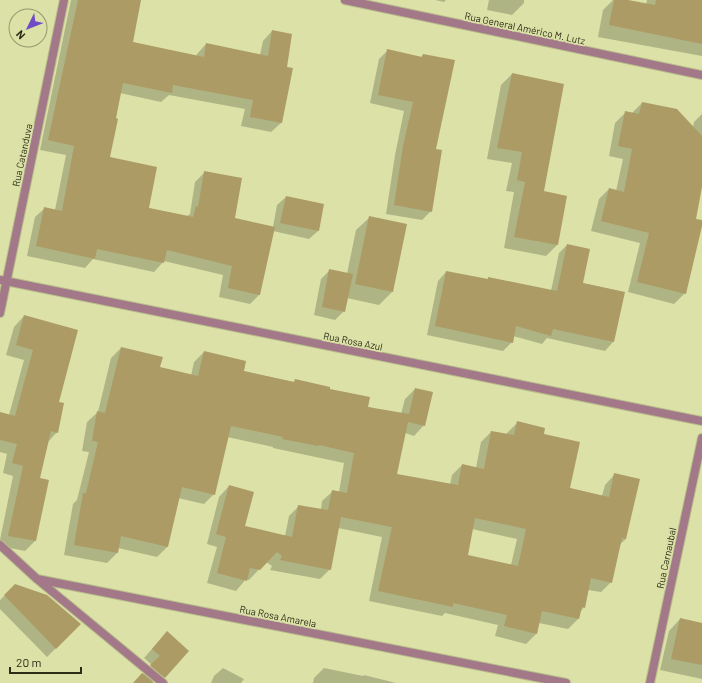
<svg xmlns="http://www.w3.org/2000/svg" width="702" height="683" viewBox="0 0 702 683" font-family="Barlow,sans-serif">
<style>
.shadow{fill:#0003;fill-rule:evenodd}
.building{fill:#ac9b65;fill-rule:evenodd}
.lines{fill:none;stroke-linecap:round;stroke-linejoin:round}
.minor-casing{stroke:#b8bd8a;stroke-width:10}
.minor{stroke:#a3798a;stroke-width:8}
.labels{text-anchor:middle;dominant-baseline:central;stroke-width:3.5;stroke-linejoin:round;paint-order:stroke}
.street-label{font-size:10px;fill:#2b2d16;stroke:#dbe1a7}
</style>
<rect width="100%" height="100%" fill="#dbe1a7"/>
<path class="shadow" d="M71 0H140L132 42 196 57 197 54 206 44 260 55 263 41 272 31 286 68 281 123 271 132 241 126 245 109 169 95 161 102 120 93 109 158 148 208 187 216 190 214 195 182 205 172 234 219 273 227 277 205 286 197 318 231 309 239 273 231 259 295 250 304 219 297 223 275 164 261 154 272 93 259 85 268 27 256 35 217 45 208 55 210 66 155 40 150Z
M435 0H446L444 2Z
M489 0H524V3L512 15 487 10Z
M613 0H623L646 5 647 0H702V56L598 37 603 10Z
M388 50 420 58 423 55 435 150 431 211 422 220 386 214 395 155 404 111 370 103 379 59Z
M512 74 543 192 566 196 557 245 546 256 504 248 514 192 506 191 512 163 487 159 501 85Z
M642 103 693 127 694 122 702 114V182L695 219 702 222 685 293 674 304 628 292 640 243 591 231 599 199 609 189 616 191 623 159 609 156 615 123 626 112 631 114Z
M369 218 406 225 392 292 379 305 347 298 344 311 335 320 314 315 321 279 330 270 347 274 356 230Z
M567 245 582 283 623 292 613 342 605 351 547 338 542 344 513 336 512 342 503 351 427 335 438 281 446 272 486 280 489 278 551 291 559 253Z
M24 316 58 403 57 432 48 442 38 479 35 541 25 551 0 546V540L13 476 3 473 7 454 0 452V415H9L24 360 6 355 14 327Z
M121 348 159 368 191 376 194 362 204 352 243 371 293 382 295 381 329 390 367 407 401 414 405 399 415 389 424 425 414 436 405 433 396 475 450 485 452 475 462 465 476 468 481 442 491 432 507 435V433L517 423 543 435 569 488 602 496 605 485 615 474 626 539 619 545 611 582 601 592 588 590 584 607 580 612 578 619 568 629 539 623 536 634 526 644 495 636 498 625 445 613 442 616 369 601 382 537 338 528 330 569 320 579 270 570 272 566 266 562 249 580 246 579 236 591 207 583 217 547 207 544 219 497 229 486 243 527 285 536 289 516 299 506 321 510 322 501 333 491 339 492 344 463 273 448V447L227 437 214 494 204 504 178 498 167 547 157 557 118 548 117 553 107 563 64 555 73 504 77 500 89 452 82 451 87 422 98 412 111 358ZM472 529 517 539 511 565 467 556Z
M15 586 80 624 47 657 0 609V600Z
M680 619 702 624V679L660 670 669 631Z
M159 641 166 675 158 683 152 681 153 683H134L152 665 144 658Z
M223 668 244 679 241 683H211L214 676Z
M324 668 363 676 364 675 396 683H313L314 678Z"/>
<path class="building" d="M78 0H141L133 42 204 57 206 43 268 56 272 30 292 34 287 67 293 68 282 123 250 117 253 100 173 85 172 93 123 83 116 118 118 119 110 157 157 167 149 208 193 217 196 206 198 207 204 171 242 178 235 218 275 227 260 295 228 288 232 266 167 250 164 263 97 249 95 259 36 246 44 207 62 211 74 146 48 140Z
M614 0H628L655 5 656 0H702V44L609 25Z
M387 49 422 57 423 54 455 60 436 149 442 150 432 212 394 205 403 146 413 102 378 95Z
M512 73 564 84 544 191 567 196 558 245 514 237 525 182 517 180 522 152 497 148Z
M642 102 677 109 702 136V187L696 219 702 220V226L686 294 637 282 649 233 601 221 609 188 624 192 632 149 618 146 625 111 639 114Z
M286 196 324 204 319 231 280 223Z
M369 216 407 224 393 292 355 284Z
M567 244 590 249 583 283 625 292 614 342 553 329 551 336 516 326 513 343 435 326 446 271 488 279V277L557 291Z
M329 269 353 274 345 312 322 307Z
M24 315 78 330 59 402 64 403 58 433 51 431 40 478 49 480 36 541 8 536 23 466 12 463 17 444 0 440V412L15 416 33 350 16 345Z
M121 347 163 357 160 367 198 376 204 351 246 361 244 371 294 382 295 379 330 387V389L370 397 368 407 409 414 415 388 433 392 425 426 408 422 397 474 458 485 462 464 484 469 491 431 514 435 517 421 545 428 544 434 580 442 570 488 609 497 614 473 640 479 626 539 622 538 612 583 591 578 585 608 582 607 579 619 542 611 537 634 504 626 507 615 453 603V607L378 591 392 527 341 517 331 570 280 560 282 556 277 552 260 570 250 568 247 581 217 573 226 537 216 534 229 485 254 492 245 526 292 537 298 505 328 510 332 490 347 493 354 453 319 445 318 446 282 439 283 437 231 426 215 495 182 487 168 547 121 536 118 553 74 545 83 493H86L98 442 92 441 97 411 105 413ZM475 518 526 529 518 566 468 555Z
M15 584 47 595 81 624 56 649 4 595Z
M680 618 702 623V665L671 659Z
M167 631 189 651 165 678 150 665 160 656 152 649Z
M142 673 154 683H133Z"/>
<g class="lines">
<defs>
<path id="minor" d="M345 0 702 75
M0 280 702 421
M0 313 64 0
M0 545 37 579 163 683
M37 579 566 683
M650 683 702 438"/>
</defs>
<use href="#minor" class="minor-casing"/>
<use href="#minor" class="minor"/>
</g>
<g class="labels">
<g class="street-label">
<text transform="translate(525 28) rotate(12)">Rua General Américo M. Lutz</text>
<text transform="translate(22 155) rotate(-78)">Rua Catanduva</text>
<text transform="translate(353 341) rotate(11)">Rua Rosa Azul</text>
<text transform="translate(666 558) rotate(-78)">Rua Carnaubal</text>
<text transform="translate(278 616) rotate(11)">Rua Rosa Amarela</text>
</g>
</g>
<g transform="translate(28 28) rotate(227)"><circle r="19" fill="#dbe1a7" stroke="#95996d"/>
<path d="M0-3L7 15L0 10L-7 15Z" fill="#704dc6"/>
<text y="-6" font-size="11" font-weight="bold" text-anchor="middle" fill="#2b2d16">N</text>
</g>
<path d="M10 667v6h71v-6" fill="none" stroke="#2b2d16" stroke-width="2"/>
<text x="16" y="667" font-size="12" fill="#2b2d16" stroke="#dbe1a7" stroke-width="3" paint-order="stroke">20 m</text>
</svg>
